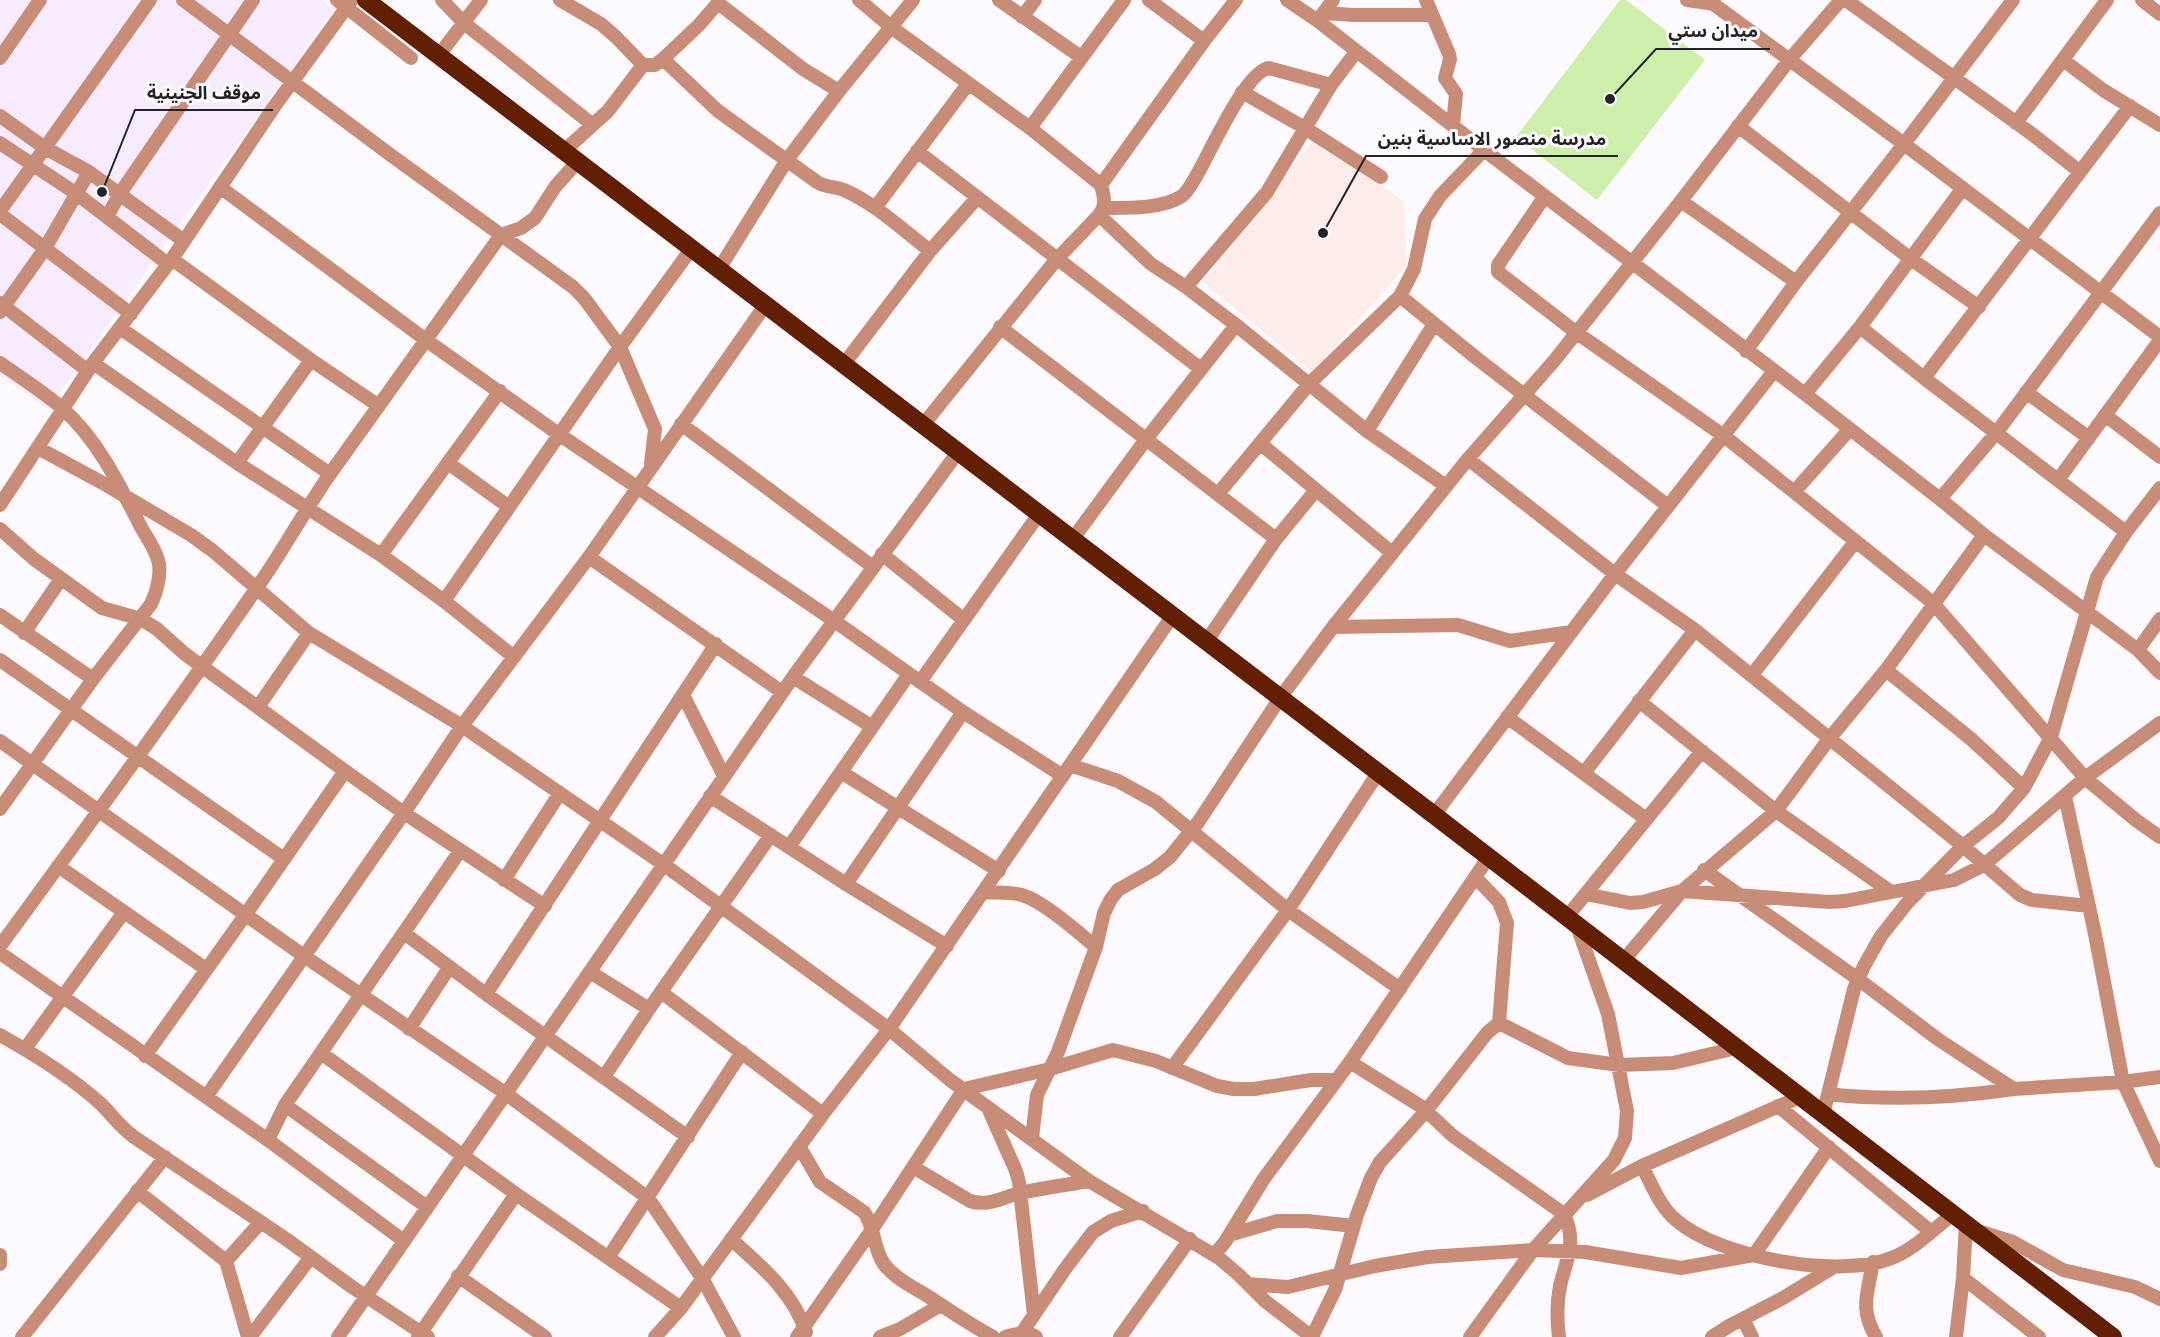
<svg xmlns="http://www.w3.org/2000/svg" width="2160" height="1337" viewBox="0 0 2160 1337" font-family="'Golos Text','Noto Sans Arabic',sans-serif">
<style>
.built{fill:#f7ecfe}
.education{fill:#fdedea}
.green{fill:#ceeeab}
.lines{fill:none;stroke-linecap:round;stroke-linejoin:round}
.minor{stroke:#c88d79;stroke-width:14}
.highway{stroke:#621f04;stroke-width:18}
.leader{fill:none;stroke:#252327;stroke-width:2}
.callout-dot{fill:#252327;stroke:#fff;stroke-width:2}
.callout-label{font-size:18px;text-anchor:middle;font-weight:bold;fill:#252327;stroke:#fff;stroke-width:6;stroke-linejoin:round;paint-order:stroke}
</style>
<rect width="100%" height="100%" fill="#fcfafe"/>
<path class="built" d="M0 0H322L334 9 48 409 0 375Z"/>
<path class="education" d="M1314 139 1404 201 1407 265 1312 372 1203 282Z"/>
<path class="green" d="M1620 0H1626L1705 60 1597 200 1516 137Z"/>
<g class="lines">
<path class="minor" d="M183 0 392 156 573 287 584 298 620 347 655 429 651 464
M337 0 411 58
M442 0 464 23 593 125
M560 0 601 24 616 37 643 65
M859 0 891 27 1030 128 1101 185
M999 0 1081 57
M1149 0 1204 41
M1287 0 1318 21 1484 150 1805 394 1940 499 1984 535 2138 650 2160 673
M1426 0 1449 54 1450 59 1445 78 1456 94 1453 125
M1687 0 1715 4
M1708 0 1904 144 2160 337
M1846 0 2032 134 2079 171
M2142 0 2160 14
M1324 13 1353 15H1431
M1022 17 1035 0
M1319 19 1333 0
M439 55 481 0
M0 58 40 0
M663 59 718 111 817 182C826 188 835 186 844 190 876 204 903 230 930 251
M2063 60 2103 90 2160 125
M1242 92 1305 128 1381 177
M0 116 45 148 89 172 184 241
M2016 123 2107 0
M1738 126 1911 259 1979 307
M1030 128 1124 0
M0 143 77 194 168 264
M564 151 608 111 643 65H655L663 59 699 25 718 3 803 69 839 91
M917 151 1201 369
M220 187 426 340 560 435 833 620 963 712 1063 776
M1545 196 1498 265V272L1577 333 1724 436 1933 603 2085 778 2137 821 2160 837
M1681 201 1796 282
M875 208 968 84
M1104 208C1127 208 1163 209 1182 196 1189 191 1193 181 1198 173 1210 152 1246 71 1269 68L1331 85
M0 211 150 0
M0 214 131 314
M1099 215 1151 264 1186 287 1236 325 1367 431 1446 486
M107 217 119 195 253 0
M172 259 311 360 379 406
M719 269 787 160 839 91 913 0
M1186 287 1267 192 1331 85 1356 52
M1400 296 1475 357 1668 506
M0 303 88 371
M0 312 44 250 89 172
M1000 327 1276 539
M1860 327 1924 378 2126 532
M120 328 330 474
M1746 351 1796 282 1904 144 2013 0
M0 363C21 378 44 392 63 409 98 440 120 486 141 527 147 538 157 551 159 564 161 576 156 594 151 604L93 679 0 809
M93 363 237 463 381 555 444 601 514 657
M844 364 930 251 977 198
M1924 378 2130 106
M2026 392 2089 438
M1805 394 1860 327 1963 188
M2105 415 2160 457
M681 424 873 567
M923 425 1056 260 1099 215C1107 204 1104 197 1101 185L1204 41 1236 0
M1367 431 1434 324
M1261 444 1392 553
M38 448 101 482 191 535 213 551 309 633 462 726 663 864 889 1029 950 1080 1089 1181 1219 1258 1239 1275 1265 1301 1312 1337
M1468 459 1615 574 1695 630 1963 846 2020 895 2032 900 2089 906
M237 463 311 360
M448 463 509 507
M2058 480 2160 340
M1794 492 1850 429
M1218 494 1309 384 1400 296 1414 269 1425 219 1440 196 1484 150
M1940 499 1997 432 2160 213
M0 505 93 363 172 259 274 107 352 0
M0 529 34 559 102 608 141 619 157 629 185 654 345 771 404 813 545 906
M1072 540 1147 438 1236 325
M882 554 964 620
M381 555 500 391
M589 557 782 692
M444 601 620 347 692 248
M0 615 93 679
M1333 627 1458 625 1510 641 1571 632
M24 633 61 579
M1206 642 1276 539 1316 490
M2138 650 2160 619
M0 660 284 859
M1886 670 1971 739 2024 788
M1752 675 1855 542
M793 677 871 726
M920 682 1039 514
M683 695 724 776
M1639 701 1776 811 1891 892
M258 707 309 633
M1507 717 1646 819
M0 741 304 956 505 1093 648 1198 702 1278 734 1337
M1070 765 1118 781 1156 802 1288 910 1400 989
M841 772 999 871
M1584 773 1695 630
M710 796 846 884 947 946
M2065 796 2095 934 2123 1082 2160 1161
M1434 815 1615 574 1774 371
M789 847 909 674
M58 866 206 969
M1704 870 1858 979 1939 1040 2014 1089 2123 1082 2160 1077
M504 880 560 793
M846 884 963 712
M984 892C996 893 1010 892 1022 895 1043 901 1079 933 1096 947
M1586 894 1630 903 1643 902 1682 891 1829 902 1845 901 1954 880 1984 865 2085 778 2160 723
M1566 918 1702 751
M404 933 486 994 688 1137
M0 946C86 829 171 712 254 592 281 554 303 513 330 474L501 235 521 228 535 218 555 187 578 161
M0 953 268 1140 404 1241
M1623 961 1682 891 1776 811 1829 739 1886 670 1984 535
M590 972 649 1009
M661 992 823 1114
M486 994 716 644
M1499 1023 1568 1058 1619 1065 1673 1063 1736 1048
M409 1029 449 968
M0 1035C36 1055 70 1076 101 1104 112 1115 121 1128 134 1137L286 1239 352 1287 428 1337
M25 1049 124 912
M321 1053 516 1194 681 1308
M145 1056 246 914 345 771
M1350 1062 1422 1107 1453 1136 1564 1214C1577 1243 1567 1257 1560 1286 1557 1301 1557 1321 1559 1337
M1172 1068 1288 910 1378 773
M604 1077 649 1009 771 835
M1828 1094C1890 1101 1952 1098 2014 1089
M206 1097 404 813 462 726 589 557 766 304
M285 1105 427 1207
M1778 1106 1930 1231
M988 1108 1016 1171 1019 1182 1034 1315
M1823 1115 1854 989 1864 966 1881 936 1908 902 1963 846 1998 818 2024 788 2051 737 2097 577 2126 532 2160 488
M1032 1138 1037 1095 1058 1052 1096 947 1104 913 1111 899 1118 890 1155 869 1170 857 1199 821 1280 698 1333 627 1468 459 1554 361 1681 201 1790 59 1841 0
M268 1140 285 1105 460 851
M799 1146 820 1182 864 1212C875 1227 873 1249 884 1264 894 1278 915 1288 929 1297 950 1311 971 1325 993 1337
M1642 1166C1652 1185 1660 1207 1676 1220 1719 1258 1842 1280 1894 1257 1916 1248 1935 1228 1953 1214
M913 1167 970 1201C988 1207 1003 1197 1020 1193 1043 1188 1066 1185 1089 1181
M137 1191 226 1261 261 1222
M1587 1195 1642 1166 1800 1097
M1981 1232 2013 1242 2063 1270 2135 1287 2160 1299
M1229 1235 1277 1221H1307L1354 1226
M731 1239C761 1266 793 1292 806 1332
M0 1255V1264
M1214 1255 1225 1242 1263 1180 1350 1062 1488 858
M608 1258 742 1052
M226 1261 248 1337
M1873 1262C1868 1293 1859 1308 1876 1337
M458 1276 545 1337
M1963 1278 2039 1337
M1248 1284 1288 1287 1375 1266 1428 1257 1533 1250 1585 1252 1681 1268 1754 1255 1829 1147
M1743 1319 1752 1337
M22 1337 165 1157
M250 1337 311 1257
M338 1337 793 677 958 452
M418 1337 516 1194
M655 1337 681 1308 823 1114 889 1029 1173 615
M797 1337 871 1231 964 1089 1050 1069 1113 1050 1156 1061 1217 1086 1234 1089H1254L1311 1080H1336
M880 1337 900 1329 941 1305
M1005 1337C1017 1334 1025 1330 1036 1337
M1019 1337 1065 1269 1093 1232 1111 1221 1143 1211
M1120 1337 1190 1239
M1312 1337 1335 1290 1357 1215 1371 1178 1380 1162 1426 1111 1487 1033 1499 1023 1507 923 1499 902 1475 877
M1470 1337 1533 1250 1614 1160 1625 1138 1627 1111 1608 1014 1577 926
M1712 1337 1729 1326 1783 1298 1832 1268
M1956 1337 1963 1278 1966 1224"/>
<path class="highway" d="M366 0 1434 815 2113 1337"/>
</g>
<path class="leader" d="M1610 99L1656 49H1770M102 192L135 110H273M1323 233L1366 156H1618"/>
<g class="callout-dot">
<circle cx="1610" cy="99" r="6"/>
<circle cx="102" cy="192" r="6"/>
<circle cx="1323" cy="233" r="6"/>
</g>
<g class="callout-label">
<text x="1713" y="37">ميدان ستي</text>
<text x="204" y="99">موقف الجنينية</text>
<text x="1492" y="145">مدرسة منصور الاساسية بنين</text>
</g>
</svg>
